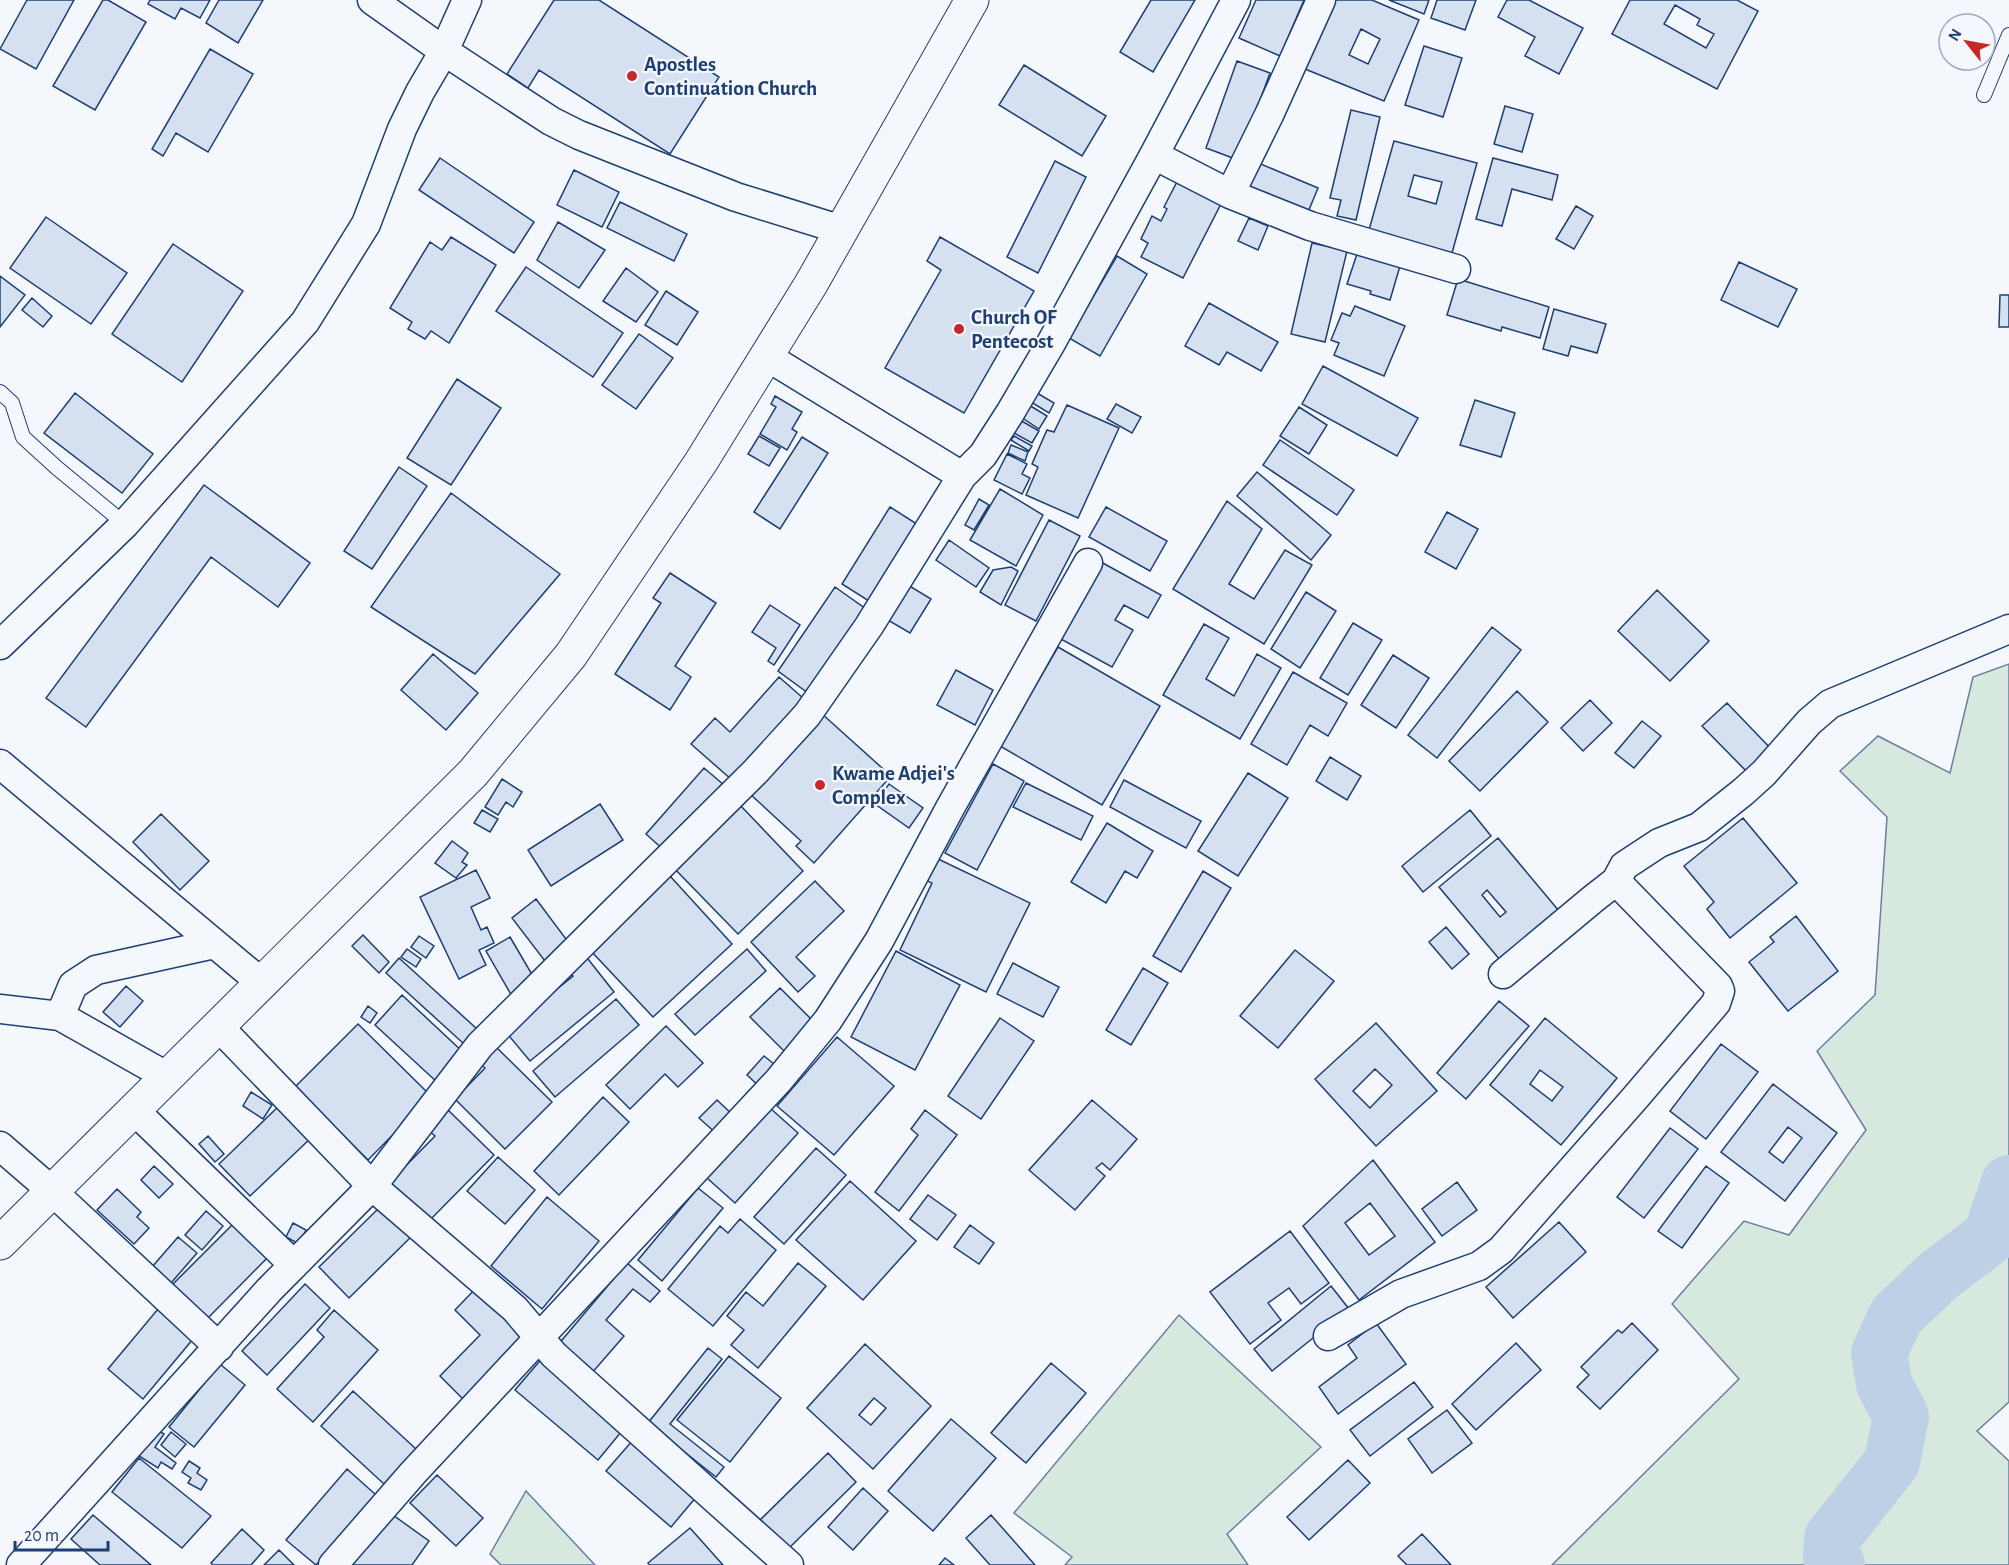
<svg xmlns="http://www.w3.org/2000/svg" width="2009" height="1565" viewBox="0 0 2009 1565" font-family="'Alegreya Sans',sans-serif">
<style>
.green{fill:#d7e8df;stroke:#687fa3;stroke-width:1.5}
.lines{fill:none;stroke-linecap:round;stroke-linejoin:round}
.river{stroke:#bed0e5;stroke-width:56}
.building{fill:#d5e0f0;stroke:#1d3f73;stroke-width:1.5;fill-rule:evenodd}
.lane-casing{stroke:#1d3f73;stroke-width:16}
.street-casing{stroke:#1d3f73;stroke-width:31}
.secondary-casing{stroke:#1d3f73;stroke-width:35}
.lane{stroke:#f4f7fb;stroke-width:14}
.street{stroke:#f4f7fb;stroke-width:28}
.secondary{stroke:#f4f7fb;stroke-width:33}
.poi-dot{fill:#c62828;stroke:#f4f7fb;stroke-width:2}
.labels{text-anchor:middle;dominant-baseline:central;stroke-width:4.5;stroke-linejoin:round;paint-order:stroke}
.poi-label{font-size:21px;font-weight:bold;fill:#1d3f73;stroke:#f4f7fb;text-anchor:start}
</style>
<rect width="100%" height="100%" fill="#f4f7fb"/>
<path class="green" d="M2009 664V1402L1977 1431 2009 1461V1565H1552L1739 1379 1672 1304 1744 1221 1789 1235 1866 1130 1817 1051 1875 995 1887 817 1840 771 1878 736 1950 773 1973 677Z
M1179 1315 1321 1447 1227 1534 1248 1565H1065L1072 1557 1014 1513Z
M526 1491 595 1565H501L490 1554Z"/>
<g class="lines">
<path class="river" d="M1837 1565 1831 1557 1832 1538 1892 1462 1901 1416 1884 1384 1879 1353 1896 1316 1938 1276 1991 1236 2009 1183"/>
</g>
<path class="building" d="M27 0H74L36 69 0 49Z
M103 0H108L146 22 95 110 53 86Z
M150 0H210L200 18 181 8 175 19 148 4Z
M219 0H263L238 43 206 23Z
M554 0H599L719 77 670 154 539 70 528 88 507 74Z
M1151 0H1195L1153 72 1120 52Z
M1256 0H1304L1280 56 1239 38Z
M1334 0H1372L1419 20 1384 101 1305 69ZM1361 29 1380 39 1368 64 1349 55Z
M1389 0H1429L1424 14Z
M1437 0H1476L1465 30 1431 18Z
M1507 0H1529L1583 28 1559 74 1525 56 1535 37 1498 17Z
M1630 0H1737L1758 11 1717 89 1612 34ZM1675 5 1700 19 1697 25 1714 34 1706 48 1664 24Z
M1424 46 1462 58 1443 117 1405 105Z
M210 49 253 74 208 152 176 133 163 156 152 149Z
M1237 61 1270 73 1238 160 1206 148Z
M1024 65 1106 116 1082 156 999 105Z
M1505 106 1533 114 1522 152 1494 144Z
M1351 110 1380 117 1356 220 1337 216 1341 200 1330 198Z
M1394 141 1477 163 1452 253 1369 230ZM1414 175 1442 182 1436 204 1408 196Z
M440 158 534 222 514 253 419 190Z
M1493 158 1558 175 1552 200 1512 189 1502 226 1476 219Z
M1055 161 1086 177 1038 273 1007 257Z
M1256 162 1318 188 1306 217 1245 191Z
M574 170 619 192 602 227 557 205Z
M1180 176 1224 198 1183 278 1141 257 1148 243 1141 239 1152 216 1161 221 1167 209 1164 207Z
M620 202 687 234 674 261 607 228Z
M1576 206 1593 216 1574 249 1556 239Z
M46 217 127 273 91 324 10 268Z
M1249 218 1268 226 1258 250 1238 241Z
M558 222 605 250 579 288 537 260Z
M451 237 496 265 449 343 431 331 425 339 408 329 412 322 390 308 430 242 442 250Z
M940 237 1034 291 964 413 885 368 941 270 927 261Z
M1312 243 1347 251 1325 342 1291 334Z
M173 244 243 291 182 382 112 334Z
M1357 254 1400 266 1390 300 1370 294 1371 291 1347 284Z
M1117 256 1147 274 1100 356 1069 338Z
M1739 262 1797 289 1778 327 1721 300Z
M526 267 623 333 593 377 496 311Z
M626 268 658 292 636 322 603 301Z
M0 276 25 295 0 327Z
M1458 279 1549 307 1540 338 1502 327 1501 331 1447 315Z
M666 291 698 312 677 345 645 325Z
M2000 295H2009V327H1999Z
M32 298 52 316 43 327 22 310Z
M1209 303 1278 342 1261 371 1227 352 1219 365 1185 346Z
M1355 306 1405 326 1384 376 1334 355 1339 343 1331 340 1342 313 1350 316Z
M1554 309 1606 324 1597 353 1571 346 1568 356 1543 349Z
M639 334 673 358 636 409 602 385Z
M1323 366 1418 418 1397 456 1302 404Z
M457 379 501 408 451 485 407 458Z
M75 393 153 454 122 493 44 433Z
M1037 393 1054 403 1049 413 1031 402Z
M775 396 802 412 792 429 797 432 787 450 760 434 776 407 771 404Z
M1475 400 1515 413 1501 457 1460 445Z
M1116 404 1141 417 1132 433 1107 419Z
M1029 405 1047 416 1039 429 1021 417Z
M1067 405 1119 428 1078 518 1026 495 1038 467 1032 464 1047 430 1054 432Z
M1299 407 1327 425 1309 454 1280 436Z
M1020 420 1039 431 1032 443 1014 433Z
M759 436 780 448 769 466 748 454Z
M1014 436 1032 446 1029 451 1011 440Z
M802 437 828 453 780 529 754 512Z
M1280 440 1354 490 1337 515 1263 465Z
M1011 445 1028 452 1025 461 1008 453Z
M1007 454 1027 464 1022 474 1030 478 1022 494 994 480Z
M399 467 427 486 372 569 344 551Z
M1257 472 1331 535 1311 560 1237 496Z
M204 485 310 563 278 607 211 557 86 727 46 698Z
M1000 489 1043 515 1016 566 970 540Z
M451 493 560 574 475 674 371 607Z
M979 499 989 505 974 530 965 525Z
M1227 501 1262 529 1229 584 1254 599 1285 550 1312 565 1264 644 1173 589Z
M890 507 920 526 872 603 842 584Z
M1106 507 1167 541 1150 571 1089 537Z
M1447 512 1478 529 1456 569 1425 552Z
M1049 520 1080 536 1036 621 1005 605Z
M949 540 989 568 976 587 936 560Z
M1101 562 1161 595 1148 618 1124 605 1115 620 1133 630 1112 667 1059 638Z
M1011 567 1018 571 1001 605 980 592 993 570Z
M670 573 716 603 675 666 691 677 670 710 615 674 661 603 653 598Z
M903 582 931 599 910 633 881 616Z
M835 587 866 609 808 693 778 671Z
M1657 590 1709 641 1670 681 1618 631Z
M1306 592 1336 611 1300 668 1271 649Z
M770 605 800 625 774 665 768 661 776 648 752 632Z
M1353 623 1382 640 1348 695 1320 678Z
M1204 624 1229 638 1206 679 1234 696 1257 654 1281 668 1240 739 1163 695Z
M1492 627 1521 650 1437 758 1408 735Z
M1058 647 1160 706 1102 805 1000 746Z
M433 654 478 693 446 730 401 690Z
M1393 655 1429 678 1396 728 1361 705Z
M956 670 993 690 975 725 937 705Z
M1293 672 1347 703 1328 736 1310 725 1287 765 1251 744Z
M779 677 803 698 732 780 691 744 715 718 730 732Z
M1517 691 1548 722 1480 791 1449 761Z
M1590 700 1612 723 1583 751 1561 728Z
M1727 703 1775 753 1751 776 1702 726Z
M821 713 891 776 814 863 796 846 801 841 749 793Z
M1642 721 1661 736 1634 768 1615 753Z
M1330 757 1361 776 1347 800 1316 781Z
M993 764 1024 781 977 870 945 853Z
M704 768 724 785 666 852 646 834Z
M1248 773 1288 798 1238 876 1198 851Z
M502 779 522 792 513 807 506 802 498 815 485 807Z
M1124 780 1201 821 1186 848 1110 807Z
M1026 783 1093 816 1081 840 1013 807Z
M889 784 923 808 909 828 875 804Z
M600 804 623 840 551 886 528 850Z
M740 805 803 871 738 934 670 864Z
M482 810 498 819 490 832 474 823Z
M1470 810 1491 836 1423 892 1402 866Z
M161 814 209 861 180 890 133 842Z
M1743 818 1797 883 1730 938 1707 909 1714 902 1684 866Z
M1107 823 1153 851 1137 878 1125 871 1106 903 1071 882Z
M1498 838 1559 911 1500 960 1439 887ZM1487 890 1506 912 1500 917 1482 895Z
M452 841 468 853 462 862 467 865 456 878 435 863Z
M934 857 1030 903 986 992 900 950 932 883 923 879Z
M476 870 490 898 471 907 481 930 487 927 494 943 479 950 486 965 459 979 420 897Z
M1203 871 1231 888 1181 972 1153 956Z
M670 876 732 944 653 1017 591 951Z
M815 881 844 911 796 957 815 976 798 992 751 942Z
M536 899 572 947 548 965 512 918Z
M1796 916 1838 971 1788 1011 1749 962 1774 942 1770 937Z
M1446 927 1469 954 1452 969 1429 942Z
M363 935 389 962 379 973 352 946Z
M419 936 434 946 426 958 411 947Z
M510 937 537 983 513 998 486 951Z
M407 949 421 959 416 967 401 957Z
M747 949 766 971 695 1035 675 1014Z
M1295 950 1334 981 1278 1048 1240 1016Z
M896 951 960 985 915 1070 851 1037Z
M584 954 614 992 530 1061 505 1031 573 976 567 968Z
M399 958 477 1029 464 1044 386 973Z
M1013 963 1059 987 1043 1017 997 994Z
M1143 968 1168 983 1131 1045 1106 1030Z
M126 986 143 1001 120 1027 103 1012Z
M780 988 815 1023 785 1052 750 1017Z
M402 995 465 1054 438 1083 375 1025Z
M616 999 639 1025 555 1097 533 1071Z
M1499 1001 1529 1026 1466 1099 1437 1073Z
M368 1006 377 1013 370 1023 361 1017Z
M1000 1018 1034 1041 981 1119 948 1096Z
M1545 1018 1617 1078 1561 1145 1490 1085ZM1540 1070 1563 1087 1552 1101 1530 1084Z
M1376 1023 1437 1091 1376 1146 1315 1079ZM1375 1069 1392 1085 1370 1108 1353 1091Z
M358 1024 431 1096 368 1160 295 1087Z
M666 1026 703 1063 678 1087 665 1074 630 1109 606 1085Z
M837 1037 894 1086 834 1155 777 1106Z
M1721 1044 1758 1072 1706 1139 1670 1111Z
M496 1047 552 1102 505 1149 455 1099 485 1068 480 1064Z
M764 1056 779 1068 761 1088 747 1075Z
M1773 1084 1837 1133 1785 1201 1721 1152ZM1788 1127 1802 1138 1783 1163 1769 1152Z
M251 1092 272 1105 263 1119 243 1106Z
M603 1097 629 1122 559 1195 534 1171Z
M717 1100 734 1116 717 1134 699 1118Z
M1092 1100 1137 1139 1110 1170 1102 1163 1096 1168 1105 1176 1075 1210 1029 1170Z
M282 1103 313 1136 250 1196 219 1164Z
M770 1108 798 1133 735 1203 707 1178Z
M448 1110 494 1155 429 1221 390 1182 435 1136 428 1130Z
M925 1110 957 1135 899 1211 875 1192 918 1135 911 1129Z
M1670 1128 1698 1149 1644 1218 1617 1197Z
M208 1136 224 1154 215 1162 199 1144Z
M816 1148 846 1175 784 1244 754 1217Z
M498 1157 535 1190 505 1224 467 1191Z
M1373 1160 1435 1242 1359 1300 1303 1226ZM1370 1203 1395 1236 1369 1255 1345 1223Z
M154 1166 173 1184 159 1198 141 1180Z
M1706 1166 1729 1183 1682 1248 1658 1231Z
M850 1181 916 1241 863 1300 796 1240Z
M1457 1182 1477 1210 1442 1236 1422 1209Z
M698 1188 723 1208 662 1281 638 1260Z
M117 1189 141 1212 137 1217 149 1228 134 1244 97 1210Z
M928 1195 956 1215 937 1240 910 1219Z
M547 1197 599 1241 542 1309 491 1266Z
M384 1203 414 1234 349 1298 319 1267Z
M206 1211 223 1226 202 1250 185 1235Z
M740 1219 776 1250 713 1326 668 1289 720 1226 728 1233Z
M236 1221 270 1255 207 1319 172 1285Z
M1559 1222 1586 1252 1513 1318 1486 1287Z
M293 1223 306 1230 299 1244 286 1237Z
M970 1225 994 1243 979 1264 954 1247Z
M1290 1231 1329 1283 1301 1304 1289 1288 1268 1303 1281 1320 1250 1344 1210 1292Z
M178 1237 197 1253 171 1283 152 1267Z
M627 1263 660 1291 650 1302 633 1289 606 1320 624 1336 591 1374 557 1346Z
M798 1263 826 1286 758 1368 731 1345 744 1330 727 1316 746 1292 763 1306Z
M305 1284 330 1308 267 1375 242 1351Z
M479 1285 527 1332 463 1399 440 1376 480 1335 455 1310Z
M1331 1286 1349 1309 1272 1371 1254 1349Z
M158 1309 193 1339 143 1399 108 1369Z
M334 1310 378 1350 313 1422 277 1389 324 1337 317 1330Z
M1376 1323 1406 1364 1338 1414 1319 1387 1357 1358 1348 1345Z
M1632 1323 1658 1350 1600 1409 1577 1387 1589 1375 1581 1367 1618 1330 1622 1333Z
M1516 1343 1541 1370 1476 1430 1452 1404Z
M865 1344 931 1406 873 1469 807 1408ZM874 1398 886 1408 871 1425 859 1415Z
M708 1348 722 1359 670 1424 724 1467 716 1477 648 1423Z
M544 1356 626 1426 598 1460 515 1390Z
M729 1356 781 1398 730 1462 677 1420Z
M1051 1363 1086 1393 1026 1463 991 1433Z
M220 1364 245 1385 194 1447 169 1427Z
M1414 1382 1433 1407 1370 1456 1350 1430Z
M353 1391 416 1449 384 1484 321 1426Z
M1447 1410 1472 1443 1432 1473 1408 1439Z
M951 1419 996 1458 933 1531 888 1491Z
M154 1428 164 1434 155 1447 176 1463 172 1469 161 1462 158 1468 139 1456 151 1436Z
M171 1432 186 1444 175 1457 161 1445Z
M633 1440 697 1496 671 1527 606 1471Z
M828 1453 856 1482 783 1554 755 1525Z
M139 1458 211 1516 182 1548 112 1492Z
M1348 1460 1370 1483 1309 1540 1287 1517Z
M189 1461 200 1468 197 1473 207 1480 201 1490 188 1483 191 1478 182 1472Z
M347 1469 376 1495 316 1565 286 1540Z
M437 1475 483 1518 456 1546 410 1503Z
M863 1488 888 1511 853 1550 828 1527Z
M386 1510 429 1541 412 1565H347Z
M93 1515 151 1565H100L71 1539Z
M991 1515 1035 1565H990L966 1538Z
M690 1528 723 1565H650L648 1563Z
M242 1529 264 1550 251 1565H213L211 1563Z
M1422 1534 1451 1565H1407L1398 1556Z
M279 1550 294 1565H264Z
M945 1558 954 1565H939Z"/>
<g class="lines">
<defs>
<path id="lane" d="M1984 95 2009 35
M0 392 12 403 23 437 57 468 125 524"/>
<path id="street" d="M372 0 444 51 551 121 579 135 736 197 842 230
M1154 155 1230 194 1310 226 1456 269
M1230 194 1269 115 1321 0
M766 356 962 476
M0 645 125 524 305 322 366 224 402 129 420 92 444 51 467 0
M0 764 263 984
M1503 974 1593 899 1616 881 1624 866 1659 843 1699 827 1743 792 1764 773 1809 722 1830 704 2009 629
M0 1009 60 1016 168 1077
M60 1016 73 985 96 970 214 944
M219 1027 372 1186 515 1309 554 1355 789 1565
M134 1110 294 1265
M0 1146 52 1191 219 1347
M1328 1336 1401 1294 1479 1266 1501 1250 1635 1098 1716 1003 1720 991 1718 986 1616 881
M21 1565 269 1290 372 1186 480 1045 756 771 807 715 869 626 962 476 983 455 1010 413 1050 345 1154 155 1236 0
M333 1565 413 1473 778 1081 828 1020 879 941 950 808 1088 563"/>
<path id="secondary" d="M0 1243 473 773 571 655 701 462 811 284 972 0"/>
</defs>
<use href="#lane" class="lane-casing"/>
<use href="#street" class="street-casing"/>
<use href="#secondary" class="secondary-casing"/>
<use href="#lane" class="lane"/>
<use href="#street" class="street"/>
<use href="#secondary" class="secondary"/>
</g>
<g class="poi-dot">
<circle cx="632" cy="76" r="6"/>
<circle cx="959" cy="329" r="6"/>
<circle cx="820" cy="785" r="6"/>
</g>
<g class="labels">
<g class="poi-label">
<text x="644" y="64">Apostles<tspan x="644" dy="24">Continuation Church</tspan></text>
<text x="971" y="317">Church OF<tspan x="971" dy="24">Pentecost</tspan></text>
<text x="832" y="773">Kwame Adjei's<tspan x="832" dy="24">Complex</tspan></text>
</g>
</g>
<g transform="translate(1967 42) rotate(301)"><circle r="28" fill="#f4f7fb" stroke="#9eadc5" stroke-width="1.5"/>
<path d="M0-4.5L10 22L0 15L-10 22Z" fill="#c62828"/>
<text y="-9" font-size="16" font-weight="bold" text-anchor="middle" fill="#1d3f73">N</text>
</g>
<path d="M15 1541v9h93v-9" fill="none" stroke="#1d3f73" stroke-width="3"/>
<text x="24" y="1541" font-size="18" fill="#1d3f73" stroke="#f4f7fb" stroke-width="4.5" paint-order="stroke">20 m</text>
</svg>
